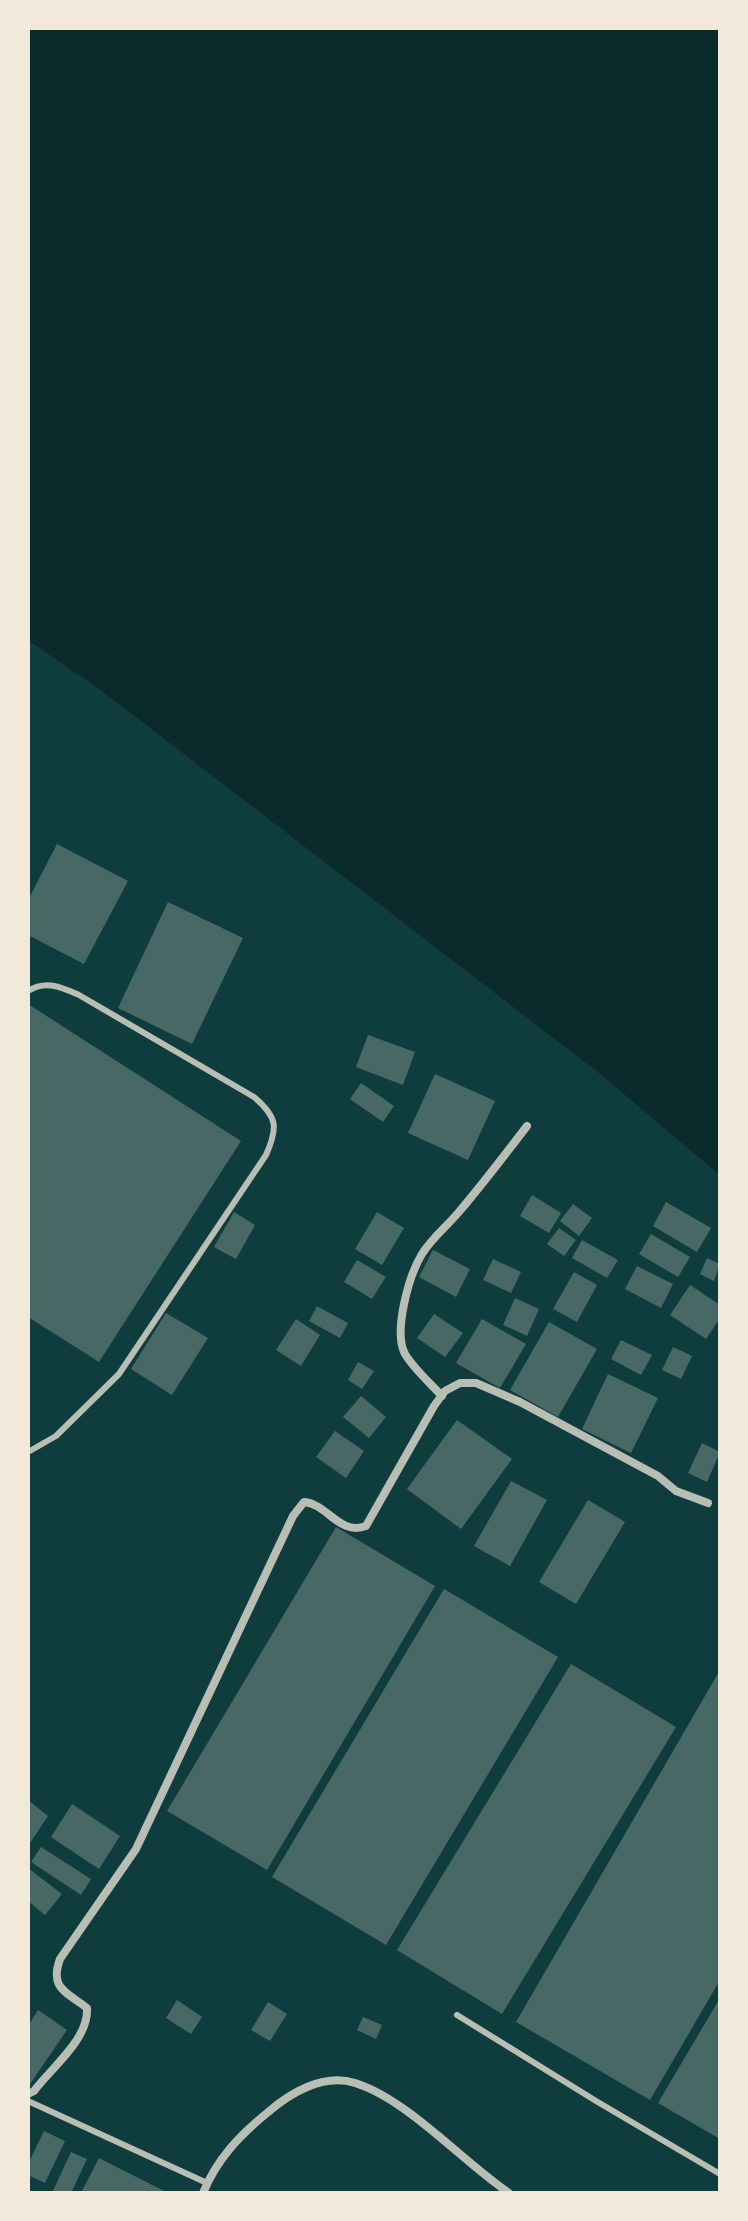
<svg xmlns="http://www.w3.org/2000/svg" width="748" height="2221" viewBox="0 0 748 2221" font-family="Quicksand,sans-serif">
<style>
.water{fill:#0a2a2b}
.building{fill:#486865}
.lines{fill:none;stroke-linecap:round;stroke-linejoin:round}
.service{stroke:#b8beb3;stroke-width:6}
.minor{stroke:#b8beb3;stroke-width:8}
</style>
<rect width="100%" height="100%" fill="#0f3d3e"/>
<path class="water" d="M28 28H720V1175L599 1073 102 691 28 640Z"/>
<path class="building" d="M57 844 128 881 84 964 28 935V900Z
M168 902 243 938 192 1044 118 1008Z
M28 1004 241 1141 99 1362 28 1317Z
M368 1035 415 1052 403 1085 356 1067Z
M435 1074 495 1101 468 1160 408 1133Z
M361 1083 394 1106 383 1122 350 1099Z
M532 1195 561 1213 549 1233 520 1216Z
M666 1202 711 1228 697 1252 653 1226Z
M573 1204 592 1218 579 1236 560 1221Z
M234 1212 255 1225 236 1259 214 1247Z
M377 1212 404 1228 382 1265 355 1249Z
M559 1228 576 1240 564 1256 547 1244Z
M651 1234 690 1257 678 1277 639 1254Z
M582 1240 618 1260 607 1278 572 1258Z
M433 1250 470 1269 456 1297 419 1277Z
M707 1258 720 1264 714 1281 700 1274Z
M493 1259 521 1272 511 1293 483 1280Z
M357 1260 386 1277 372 1299 344 1282Z
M637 1266 673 1284 661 1308 625 1289Z
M574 1272 597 1285 577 1322 553 1309Z
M690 1285 720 1305V1318L706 1339 670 1315Z
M515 1298 539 1309 527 1336 503 1325Z
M317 1306 348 1323 340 1338 309 1321Z
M166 1313 208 1338 172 1395 131 1369Z
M434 1314 463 1333 445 1357 417 1338Z
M296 1319 320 1335 301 1366 276 1350Z
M482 1319 526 1344 500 1388 456 1363Z
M549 1322 597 1349 558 1417 510 1390Z
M621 1340 652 1355 641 1375 611 1359Z
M673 1347 692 1356 681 1379 662 1370Z
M358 1362 374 1371 362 1389 348 1380Z
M608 1374 658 1398 631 1453 582 1429Z
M361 1396 386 1417 369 1438 343 1417Z
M457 1420 512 1459 461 1529 407 1489Z
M335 1431 364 1451 346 1478 316 1457Z
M702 1443 720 1452 707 1482 688 1473Z
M511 1481 547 1500 510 1566 474 1546Z
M588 1500 625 1522 576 1604 539 1582Z
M336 1527 435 1586 267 1870 167 1811Z
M444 1589 558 1657 386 1945 272 1877Z
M571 1664 676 1727 502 2014 397 1950Z
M720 1670V1980L650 2100 516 2022Z
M28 1800 48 1816 28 1846Z
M72 1804 120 1836 99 1869 51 1837Z
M41 1847 91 1879 81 1895 31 1862Z
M28 1868 62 1894 45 1915 28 1901Z
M720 1998V2139L658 2103Z
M177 2000 202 2017 191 2034 166 2018Z
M268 2002 287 2014 270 2041 251 2030Z
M38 2010 67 2030 28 2087V2026Z
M363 2017 382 2025 376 2039 357 2030Z
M44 2131 65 2141 45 2183 28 2175V2164Z
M71 2152 87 2159 71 2193H52Z
M99 2158 168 2193H81Z"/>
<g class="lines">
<path class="service" d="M28 991C46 980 61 987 79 995L254 1097C278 1117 278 1128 266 1155L119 1374 56 1436 28 1452
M457 2015 596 2101 720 2174
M28 2101 207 2183"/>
<path class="minor" d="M442 1396C430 1383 414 1369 405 1354 393 1332 409 1275 422 1254 431 1239 446 1227 458 1213 482 1185 504 1156 527 1126
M28 2094 34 2091C52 2067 89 2039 87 2008 67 1992 49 1989 60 1959L136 1849 293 1516 304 1502C328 1504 339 1536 366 1526L434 1406 445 1391 460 1383H476L520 1402 658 1476 676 1491 708 1503
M203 2193C217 2159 239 2136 267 2113 290 2093 323 2073 355 2083 407 2099 463 2162 509 2193"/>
</g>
<rect width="748" height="2221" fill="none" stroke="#f1e9da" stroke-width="60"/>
</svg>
